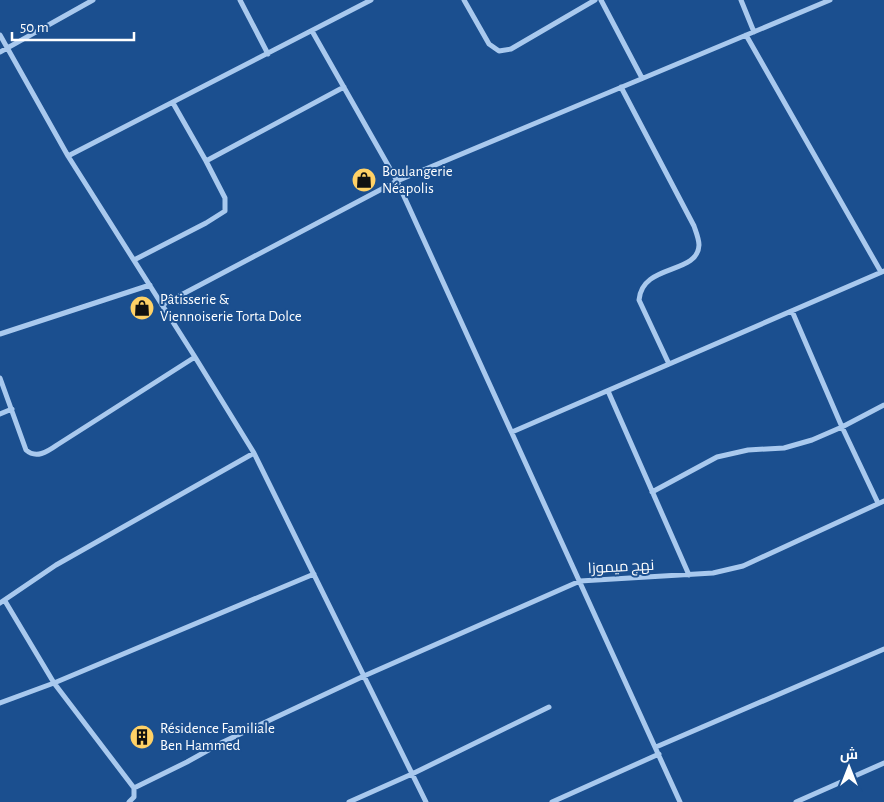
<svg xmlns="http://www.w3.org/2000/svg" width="884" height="802" viewBox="0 0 884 802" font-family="'Alegreya Sans',Cairo,sans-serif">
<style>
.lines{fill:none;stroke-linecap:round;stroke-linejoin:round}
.street{stroke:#a9c9ee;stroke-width:5}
.labels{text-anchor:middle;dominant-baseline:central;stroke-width:4;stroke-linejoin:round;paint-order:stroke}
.poi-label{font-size:15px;fill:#fff;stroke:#1b4f8f;text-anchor:start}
.street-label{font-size:15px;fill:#fff;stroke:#1b4f8f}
</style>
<rect width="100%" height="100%" fill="#1b4f8f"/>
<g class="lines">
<path class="street" d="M240 0 268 54
M464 0 489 44 499 51 511 49 595 0
M601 0 642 78
M741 0 754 32
M312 31 397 181 680 802
M0 35 68 156 195 357 254 453 426 802
M746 35 881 272
M0 52 93 0
M621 87 694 226C696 232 699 239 699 245 698 275 642 263 639 300L669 364
M68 156 371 0
M206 161 344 87
M134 260 206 223 225 211V198L206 161 173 103
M162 305 397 181 830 0
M792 311 842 427 878 503
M0 334 150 285
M0 378 26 450C36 459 47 452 57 445L195 357
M608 391 689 575
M0 414 12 409
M512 432 884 271
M652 492 717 457 748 450 784 448 812 440 842 427 884 405
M5 601 54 683 134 788V797L129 802
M0 603 56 565 254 453
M0 703 54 683 314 574
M656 747 884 649
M134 788 187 762 223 742 364 676 580 581 713 573 743 566 884 501
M349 802 412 774 549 707
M552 802 659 754
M796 802 884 763"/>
</g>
<defs>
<symbol id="shop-disc" viewBox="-11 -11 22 22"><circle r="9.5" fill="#ffd166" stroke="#1b4f8f"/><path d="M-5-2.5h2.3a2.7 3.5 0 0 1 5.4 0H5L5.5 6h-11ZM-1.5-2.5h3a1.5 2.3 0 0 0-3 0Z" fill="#111"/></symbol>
<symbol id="building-disc" viewBox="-11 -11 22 22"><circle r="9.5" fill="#ffd166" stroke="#1b4f8f"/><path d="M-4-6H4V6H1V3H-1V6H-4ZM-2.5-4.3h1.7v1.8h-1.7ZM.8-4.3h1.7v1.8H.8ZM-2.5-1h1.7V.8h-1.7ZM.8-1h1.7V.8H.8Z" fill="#111"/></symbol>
</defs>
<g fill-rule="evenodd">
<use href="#shop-disc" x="350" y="166" width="28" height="28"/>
<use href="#shop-disc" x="128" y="294" width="28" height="28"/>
<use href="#building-disc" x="128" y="723" width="28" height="28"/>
</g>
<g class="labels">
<g class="poi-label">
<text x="382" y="171">Boulangerie<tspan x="382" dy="17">Néapolis</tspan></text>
<text x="160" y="299">Pâtisserie &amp;<tspan x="160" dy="17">Viennoiserie Torta Dolce</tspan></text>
<text x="160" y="728">Résidence Familiale<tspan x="160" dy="17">Ben Hammed</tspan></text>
</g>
<g class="street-label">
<text transform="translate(621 567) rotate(-3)">نهج ميموزا</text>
</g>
</g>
<g transform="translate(849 767)" stroke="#1b4f8f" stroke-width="4" paint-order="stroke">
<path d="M0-4L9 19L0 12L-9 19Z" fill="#ffffff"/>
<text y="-8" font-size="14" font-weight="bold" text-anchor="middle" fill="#ffffff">ش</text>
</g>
<path d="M12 32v8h122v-8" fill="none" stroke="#ffffff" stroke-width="2.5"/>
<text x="20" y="32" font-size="15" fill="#ffffff" stroke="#1b4f8f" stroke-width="4" paint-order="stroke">50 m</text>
</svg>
